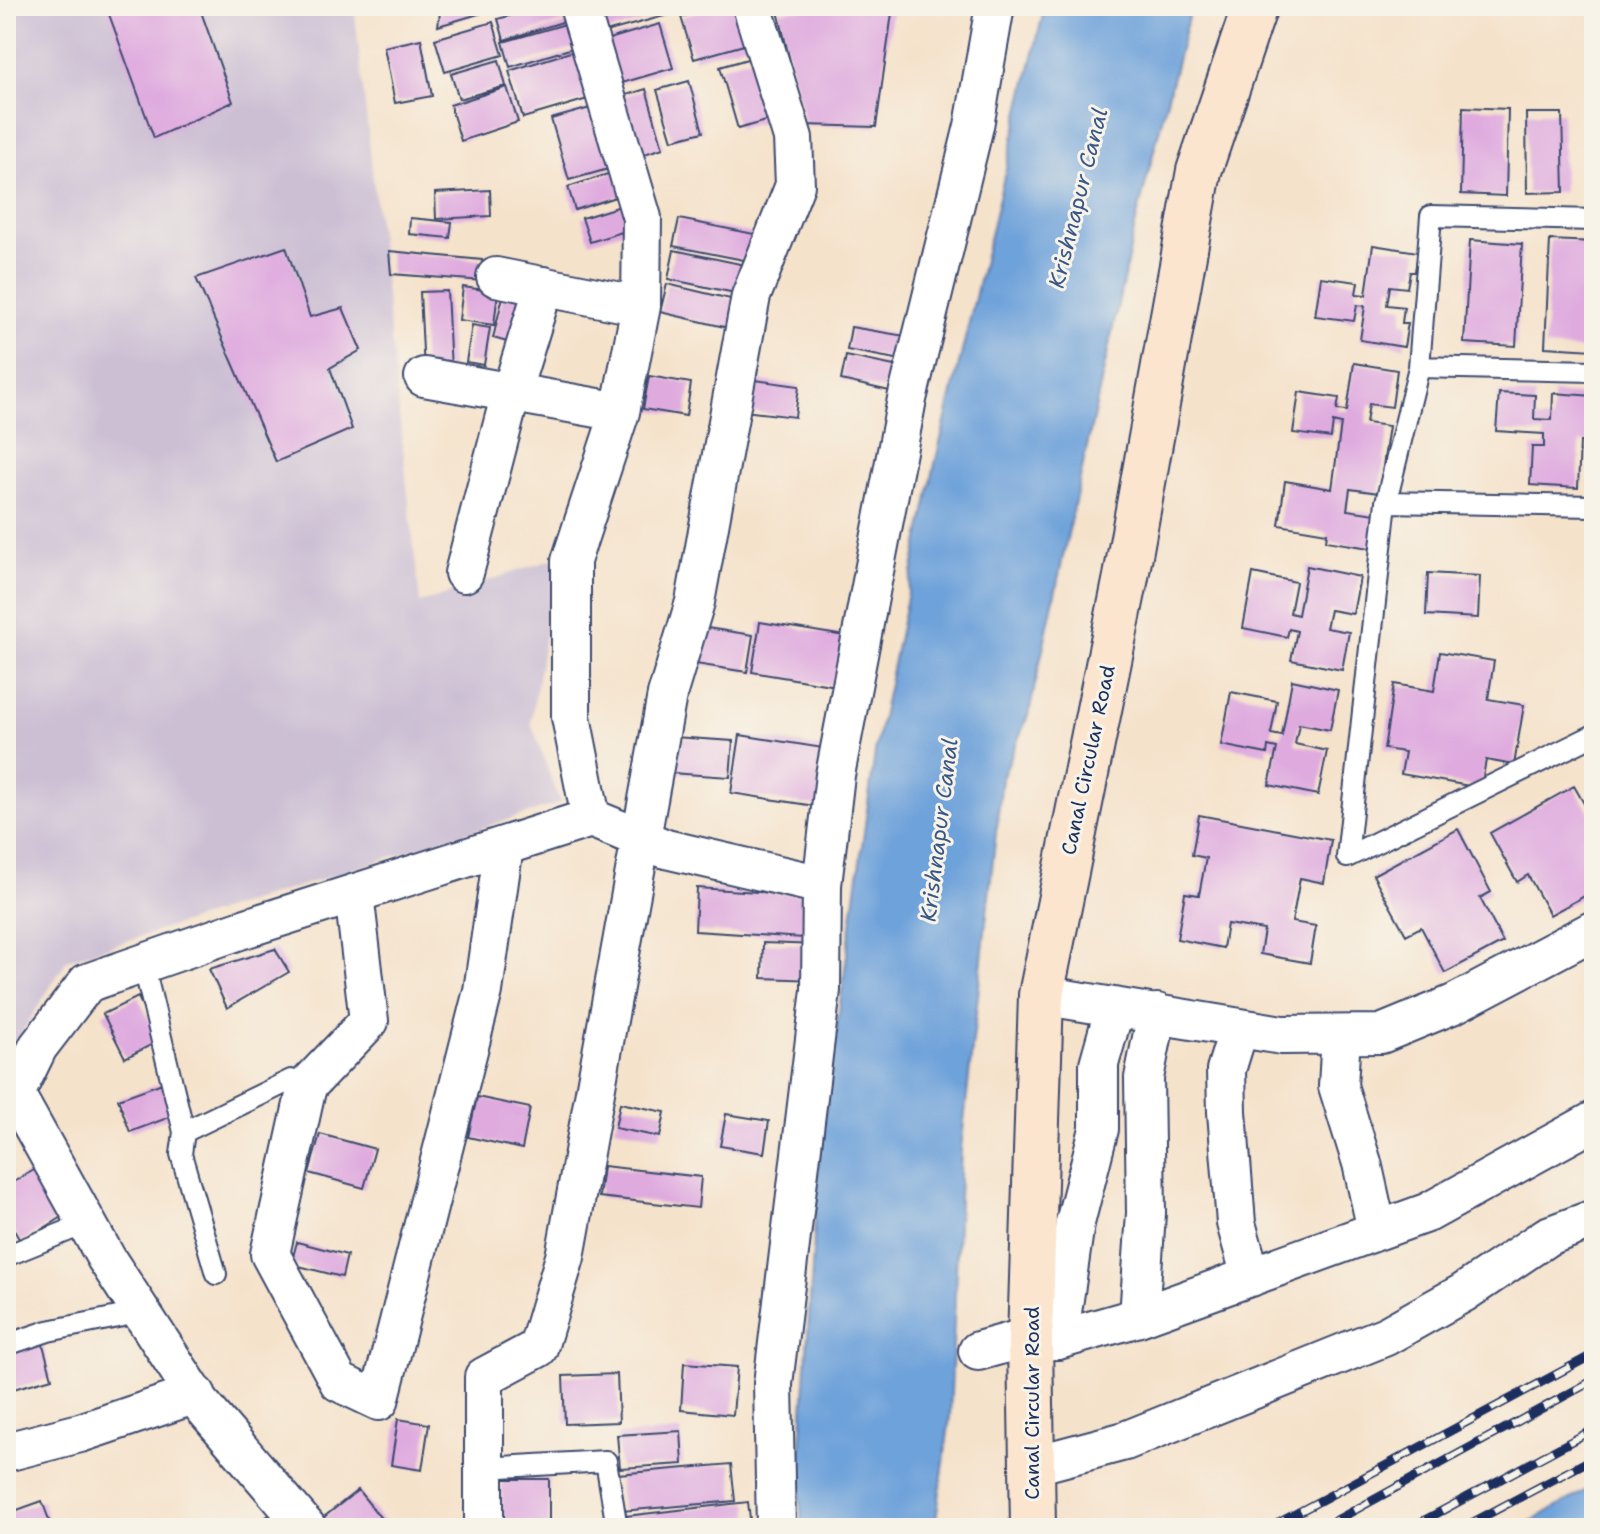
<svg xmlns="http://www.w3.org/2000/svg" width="1600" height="1534" viewBox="0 0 1600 1534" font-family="'Shantell Sans',sans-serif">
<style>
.industrial{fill:#ccbfd4}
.water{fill:#6ea2da;stroke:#44689c;stroke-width:2}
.building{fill:#dfabdf}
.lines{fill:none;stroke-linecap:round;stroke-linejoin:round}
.service-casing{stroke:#3c4a6e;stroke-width:24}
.minor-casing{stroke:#3c4a6e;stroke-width:42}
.secondary-casing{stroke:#3c4a6e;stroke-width:48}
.service{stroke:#fff;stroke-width:20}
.minor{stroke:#fff;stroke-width:38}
.secondary{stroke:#fce5cf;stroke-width:44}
.rail-casing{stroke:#1b2f5e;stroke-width:9}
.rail{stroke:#f7f3e8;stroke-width:6;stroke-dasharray:18;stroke-linecap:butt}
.labels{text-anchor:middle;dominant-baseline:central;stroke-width:6;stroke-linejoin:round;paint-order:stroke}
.street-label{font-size:20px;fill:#1b2f5e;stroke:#f7f3e8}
.water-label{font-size:22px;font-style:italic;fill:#385789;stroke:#f7f3e8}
</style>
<rect width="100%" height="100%" fill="#f7f3e8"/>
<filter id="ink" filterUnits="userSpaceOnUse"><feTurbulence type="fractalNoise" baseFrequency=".0125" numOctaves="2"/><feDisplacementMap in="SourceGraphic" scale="16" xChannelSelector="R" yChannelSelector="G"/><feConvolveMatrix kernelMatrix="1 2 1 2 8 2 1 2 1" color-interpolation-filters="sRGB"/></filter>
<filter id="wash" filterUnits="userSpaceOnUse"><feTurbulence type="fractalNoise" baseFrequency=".006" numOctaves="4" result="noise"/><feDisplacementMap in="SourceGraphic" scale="32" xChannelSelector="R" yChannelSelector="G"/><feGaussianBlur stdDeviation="1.8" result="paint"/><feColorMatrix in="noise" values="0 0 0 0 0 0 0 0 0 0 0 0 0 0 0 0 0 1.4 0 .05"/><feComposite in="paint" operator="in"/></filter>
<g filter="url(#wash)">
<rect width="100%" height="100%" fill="#f5e2cb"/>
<path class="industrial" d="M6 6H354L420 603 557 558 531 723 560 803 67 960 6 1058Z"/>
<path class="water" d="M1045 6H1191L1137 217 1029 713 1002 778 961 1149 950 1417 935 1528H802L799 1478 819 1155 876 746 934 468Z
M1594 1486V1528H1519Z"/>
<g id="blocks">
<path class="building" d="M106 6H199L233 102 154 138Z
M441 6H502V7L438 26Z
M544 6H569L572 19 504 40 498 19Z
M594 6H661L664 16 602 33Z
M718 6H740L751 43 694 59 681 17Z
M834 6H893L876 127 805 125 778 11Z
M576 21 583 45 510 67 503 42Z
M493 22 503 55 445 72 435 39Z
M660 24 673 68 615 85 602 41Z
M421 39 432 96 395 103 384 47Z
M577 50 591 98 523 118 509 71Z
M761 55 779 117 738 129 720 67Z
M499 60 506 86 459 99 451 74Z
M689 81 703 132 672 140 657 90Z
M507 87 518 122 461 141 450 105Z
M646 89 663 148 638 156 620 97Z
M601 105 619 166 569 180 551 119Z
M1463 107 1508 109 1506 196 1461 194Z
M1526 113H1562L1564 192 1527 193Z
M623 169 631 192 575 210 568 187Z
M490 190 491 216 436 219 435 193Z
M627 204 635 228 590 242 582 218Z
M410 218 452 222 450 238 409 234Z
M679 219 754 234 749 261 673 246Z
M1470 240 1522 244 1516 346 1464 343Z
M1550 240 1594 242V350L1545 347Z
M1373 245 1418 252 1415 272H1410L1407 288 1390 286 1387 305 1404 307 1402 323H1408L1404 347 1360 340 1365 306 1357 305 1354 321 1315 316 1321 277 1358 282 1356 294 1366 295Z
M286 247 310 317 343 308 361 350 330 368 352 429 276 462 196 278Z
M674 250 745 265 740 294 668 279Z
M389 251 482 260 484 281 391 274Z
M506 284 539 293 525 347 493 338Z
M667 284 739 301 733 329 660 312Z
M463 287 498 292 494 325 459 320Z
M447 291 451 370 424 371 420 292Z
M472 325 490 328 484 365 466 362Z
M851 327 905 336 901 360 847 350Z
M846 356 899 367 894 392 841 380Z
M1354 363 1397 370 1392 407 1369 404 1366 423 1389 426 1379 493 1350 489 1347 510 1376 514 1370 548 1326 541 1327 533 1279 525 1285 481 1332 489 1341 424 1333 422 1331 438 1293 433 1299 392 1339 398 1337 410 1347 411Z
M649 376 691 383 686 416 643 409Z
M740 378 799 386 795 417 735 410Z
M1499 393 1535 395 1534 419 1552 420 1553 393 1594 396V442H1580L1578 488 1530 485 1532 447H1544V434L1496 431Z
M1307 566 1360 577 1353 614 1330 610 1326 628 1349 632 1342 670 1291 660 1297 631 1289 629 1287 637 1243 628 1253 573 1296 582 1290 613 1298 615Z
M1428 573 1480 576 1478 618 1426 615Z
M760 622 857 638 849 688 752 672Z
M694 626 753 635 747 672 689 663Z
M1440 652 1494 661 1488 699 1524 705 1514 765 1486 760 1481 788 1401 774 1405 752 1384 749 1394 684 1434 691Z
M1292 680 1338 690 1330 730 1299 724 1295 744 1327 751 1318 795 1269 785 1277 748 1268 746 1267 754 1221 745 1231 692 1277 701 1271 734 1282 736Z
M740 735 836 750 828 808 731 793Z
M673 737 733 741 730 777 670 773Z
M1574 786 1594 821V846L1585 851 1594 867V891L1550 915 1528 875 1517 882 1490 833Z
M1199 815 1331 840 1324 883 1300 878 1292 922 1316 926 1310 963 1260 954 1264 930 1227 924 1223 948 1177 939 1185 893 1199 895 1206 858 1192 855Z
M1458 829 1491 892 1480 898 1503 942 1445 973 1421 927 1406 935 1373 875Z
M697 888 806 895 804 938 695 931Z
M763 943 818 945 817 980 762 978Z
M275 949 289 972 227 1008 209 969Z
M138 997 159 1041 125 1058 103 1014Z
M165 1082 178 1114 130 1132 118 1099Z
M477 1097 530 1108 522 1149 468 1137Z
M620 1103 665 1112 660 1137 615 1128Z
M726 1114 769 1121 764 1153 720 1146Z
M320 1134 375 1149 364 1188 309 1173Z
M603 1166 701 1177 698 1208 599 1197Z
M36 1169 64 1216 21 1242 6 1217V1186Z
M297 1242 347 1255 342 1277 291 1264Z
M42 1341 52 1378 10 1390 6 1351Z
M684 1363 737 1367 733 1415 681 1410Z
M617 1374 619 1422 565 1424 563 1376Z
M398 1419 429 1424 422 1470 391 1465Z
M681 1431 683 1464 620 1468 617 1435Z
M731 1464 735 1501 622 1511 618 1474Z
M502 1479H549V1528H502Z
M358 1490 384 1522 377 1528H325L319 1521Z
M42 1501 52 1528H6V1514Z
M748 1502 751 1528H627L626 1516Z
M274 1512 287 1528H248Z"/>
</g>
</g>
<g filter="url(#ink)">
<use href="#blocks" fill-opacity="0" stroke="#3c4a6e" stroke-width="2"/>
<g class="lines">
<defs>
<path id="service" d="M1594 220 1431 216 1419 367 1594 371
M1419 367 1386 502 1347 857 1594 735
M1386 502 1594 506
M143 963 184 1132 181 1154 216 1274
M184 1132 291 1080 307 1086
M6 1256 87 1223
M6 1345 48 1331 143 1312
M484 1468 606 1461 617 1528"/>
<path id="minor" d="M579 6 642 218 641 306 620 412 571 561V717L591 818
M496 277 641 306
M424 377 620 412
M464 573 511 393 544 286
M354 894 369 1021 307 1086 270 1254 339 1382 379 1401 483 991 504 846
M1041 995 1282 1035 1381 1034 1454 1004 1594 930
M1239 1028 1226 1070 1227 1112 1236 1223 1251 1277
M1341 1035 1338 1086 1362 1163 1377 1230
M15 1094 106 1258 201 1404 307 1528
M6 1097 15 1094 38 1047 87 983 240 930 591 818 666 849 822 885
M1139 1317 1146 1213 1144 1078 1157 1013
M1058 1340 1075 1223 1099 1129V1064L1115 1007
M978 1351 1014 1341 1058 1340 1139 1317 1429 1212 1594 1121
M6 1452 80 1433 196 1394
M1031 1466 1125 1441 1386 1336 1463 1293 1548 1236 1594 1219
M484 1528V1377L538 1348 565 1257 667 695 695 602 751 296 795 185 793 138 752 6
M776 1528 773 1384 821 990 822 885 835 775 907 399 974 126 995 6"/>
<path id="secondary" d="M1033 1528 1030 1341 1041 995 1126 577 1199 171 1255 6"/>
</defs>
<use href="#service" class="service-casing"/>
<use href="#minor" class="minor-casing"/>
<use href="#secondary" class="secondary-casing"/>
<use href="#service" class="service"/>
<use href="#minor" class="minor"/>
<use href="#secondary" class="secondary"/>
<defs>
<path id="rail" d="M1269 1528 1594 1354
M1322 1528 1594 1380
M1410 1528 1594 1429
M1462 1528 1594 1458"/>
</defs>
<use href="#rail" class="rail-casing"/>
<use href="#rail" class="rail"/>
</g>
</g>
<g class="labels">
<g class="street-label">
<text transform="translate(1088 760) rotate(-78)">Canal Circular Road</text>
<text transform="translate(1032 1403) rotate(-90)">Canal Circular Road</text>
</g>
<g class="water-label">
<text transform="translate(1078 198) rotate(-76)">Krishnapur Canal</text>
<text transform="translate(939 830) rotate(-83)">Krishnapur Canal</text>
</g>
</g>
<rect width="1600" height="1534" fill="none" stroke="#f7f3e8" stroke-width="32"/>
</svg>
